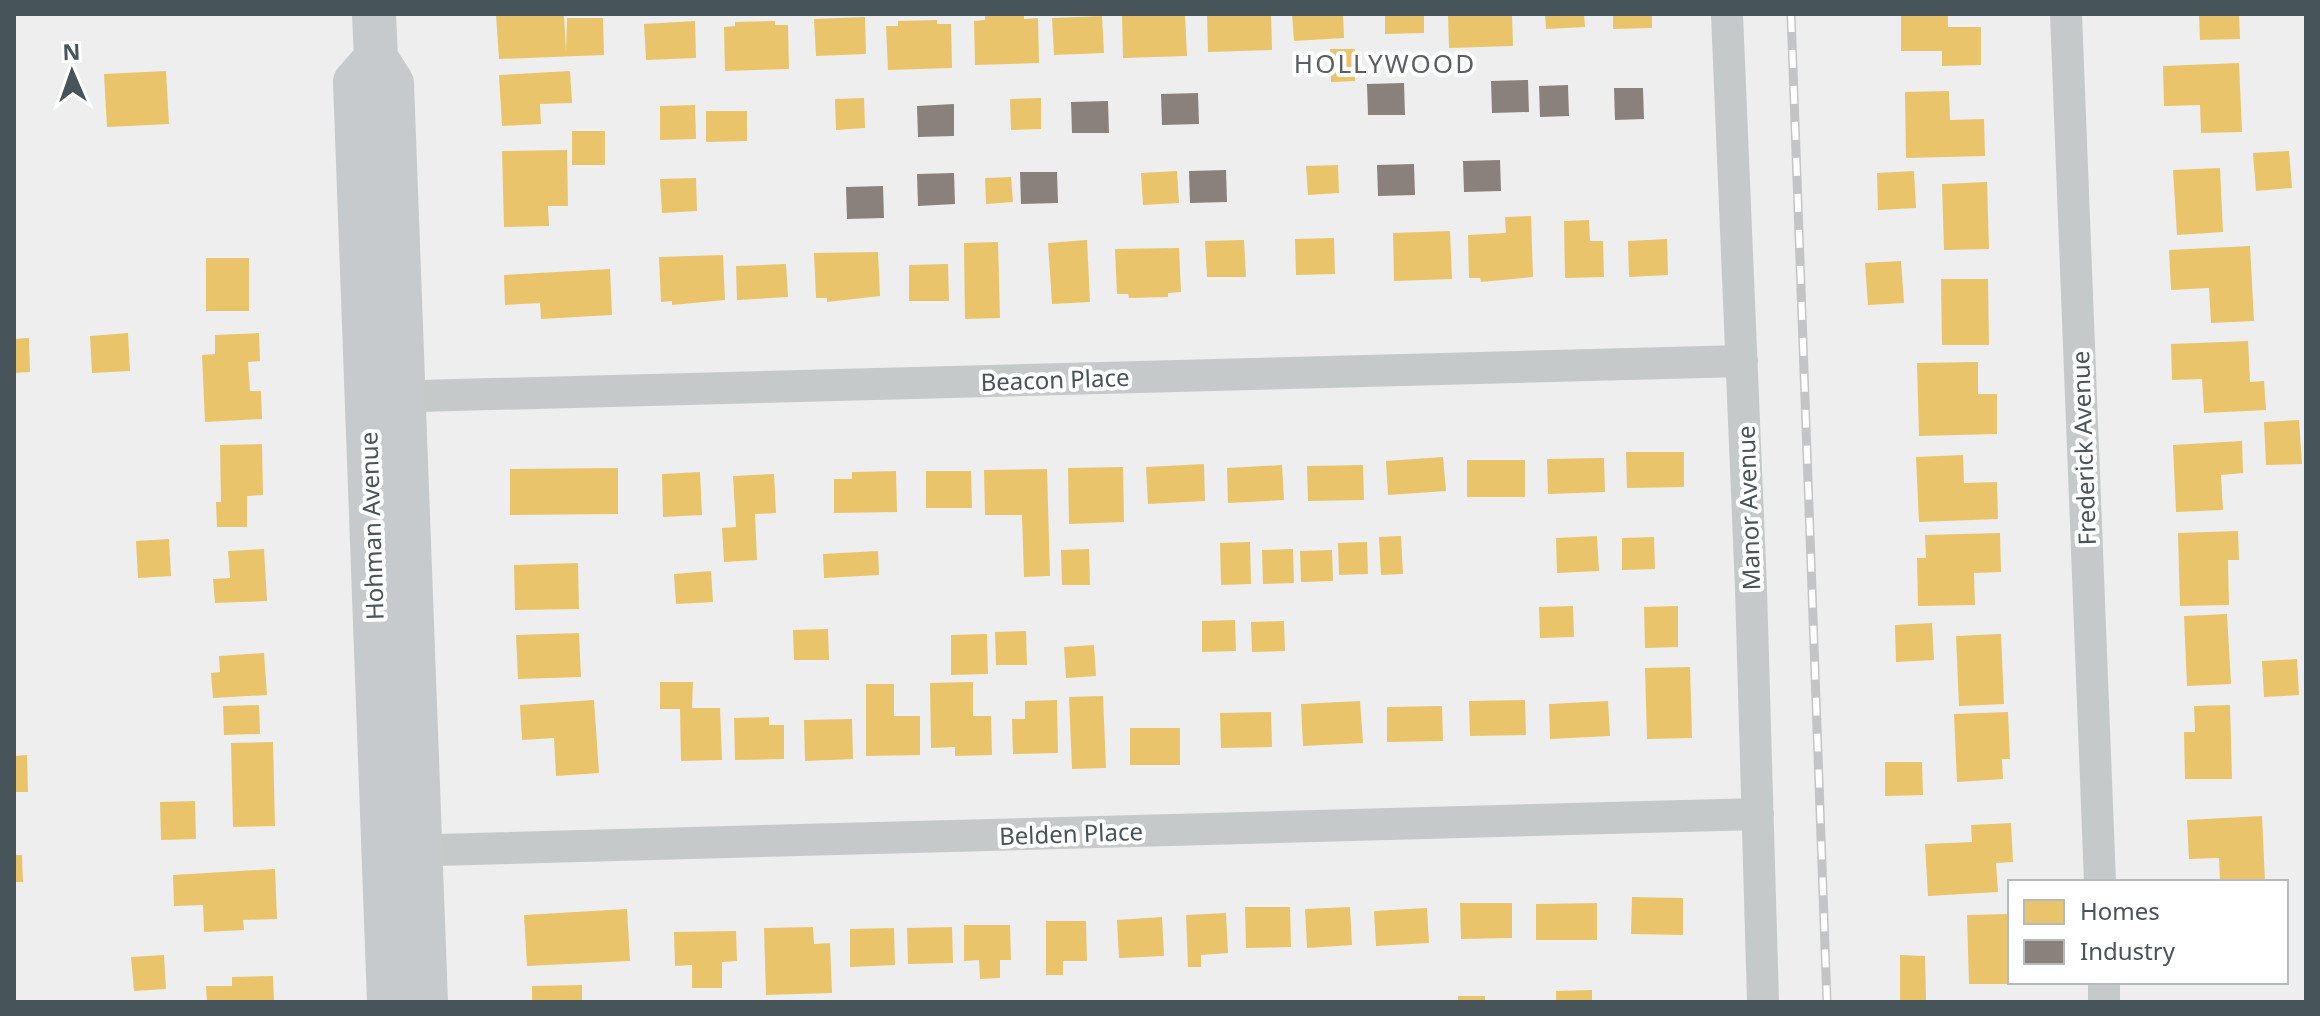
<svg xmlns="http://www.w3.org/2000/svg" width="2320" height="1016" viewBox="0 0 2320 1016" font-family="'Noto Sans',sans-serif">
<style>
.homes{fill:#e9c46a}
.industry{fill:#8a817c}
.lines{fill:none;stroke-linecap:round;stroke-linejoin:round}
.street{stroke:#c6c9ca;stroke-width:32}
.secondary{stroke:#c6cacc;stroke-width:44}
.rail-casing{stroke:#c2c4c5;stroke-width:9}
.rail{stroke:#fff;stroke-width:6;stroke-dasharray:18;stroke-linecap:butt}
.labels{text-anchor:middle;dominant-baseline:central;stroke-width:8;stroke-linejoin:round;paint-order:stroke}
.street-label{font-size:24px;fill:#47545a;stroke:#fff}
.neighbourhood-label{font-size:26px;letter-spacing:2px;fill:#5a5f62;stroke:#fff}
</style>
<rect width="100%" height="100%" fill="#efeeee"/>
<path class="homes" d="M496 14H564L566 52 567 18H603L604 55 499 59Z
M1122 14H1185L1187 56 1123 58Z
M1207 14H1271L1272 50 1208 52Z
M1292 14H1343L1344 38 1294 41Z
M1385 14H1424V33L1385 34Z
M1448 14H1512L1513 46 1449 48Z
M1545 14H1584L1585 27 1546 29Z
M1613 14H1652V28L1613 29Z
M1901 14H1948V27H1981V65L1942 66V51H1901Z
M2199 14H2239L2240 39 2200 40Z
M1024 15V19L1038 18 1039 63 975 65 974 21 985 20V16Z
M1102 16 1104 53 1054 55 1052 18Z
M865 17 866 54 816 56 814 19Z
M937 20V24H951L952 68 888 70 886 26H898V21Z
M695 21 696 58 646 60 644 24Z
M775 21V25H788L789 69 725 71 724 27 735 26V22Z
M1330 49H1355V81L1331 82Z
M2239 63 2242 132 2201 133 2200 105 2164 106 2163 66Z
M166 71 169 124 107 127 104 74Z
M570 71 572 103 540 104 541 124 502 126 499 75Z
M1949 91 1950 120 1984 119 1985 156 1906 158 1905 92Z
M864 98 865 128 836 130 835 99Z
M1041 98V129L1011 130 1010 99Z
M695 105 696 139 660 140V106Z
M706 111H747V141L706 142Z
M572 131H605V165H572Z
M567 150 568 206H548L549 226 504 227 502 151Z
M2289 151 2292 188 2256 191 2253 153Z
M1338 165 1339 193 1308 195 1306 166Z
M2220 168 2223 232 2177 235 2173 170Z
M1177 171 1179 203 1143 205 1141 173Z
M1914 171 1916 208 1878 210 1877 173Z
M1011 177 1013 202 986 204 985 178Z
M696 178 697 211 662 213 660 179Z
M1987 182 1989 249 1944 250 1942 184Z
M1531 216 1533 277 1481 282 1480 278H1469L1468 235 1506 233 1505 217Z
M1589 220 1590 241H1603L1604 277 1565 278 1564 221Z
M1450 231 1452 279 1394 281 1393 233Z
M1334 238 1335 274 1296 275 1295 239Z
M1667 239 1668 275 1629 277 1628 241Z
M1087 240 1090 302 1052 304 1048 243Z
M1244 240 1246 277H1207L1205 241Z
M998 242 1000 318 965 319 964 243Z
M2250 246 2254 321 2211 323 2209 288 2171 290 2169 250Z
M1179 248 1181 292 1168 293V297L1129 298 1128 294H1117L1115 249Z
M878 252 880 296 827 302V298H816L814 253Z
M723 255 725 300 672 305V301L661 302 659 257Z
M206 258H249V311H206Z
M1901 261 1904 303 1868 305 1865 263Z
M786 264 788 297 737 300 736 266Z
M948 264 949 301H909V265Z
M610 269 612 315 541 319 540 303 505 305 504 275Z
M1941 279H1988L1989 345H1942Z
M128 333 130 371 92 373 90 336Z
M259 333 260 361 248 362 250 391H261L262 419 205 422 202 355 215 354V335Z
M29 338 30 372 14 373V339Z
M2248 341 2250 382 2264 381 2266 410 2204 413 2202 379 2172 380 2171 344Z
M1978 362V394H1997V434L1919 436 1917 363Z
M2299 420 2302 464 2266 465 2264 422Z
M2242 441 2243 473 2221 475 2223 510 2176 512 2173 445Z
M262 444 263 495 247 496V527H217L216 502H221L220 445Z
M1626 452H1684V487L1627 488Z
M1963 455 1964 483 1997 482 1998 519 1919 522 1916 457Z
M1443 457 1446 491 1388 495 1386 461Z
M1604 458 1605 492 1548 494 1547 459Z
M1467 460H1525V497H1467Z
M1204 464 1205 501 1148 504 1146 467Z
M1282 465 1284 500 1228 503 1227 468Z
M1363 465 1364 500 1308 501 1307 466Z
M1123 467 1124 522 1069 524 1068 468Z
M618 468V514L510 515V469Z
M1047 469 1050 576 1024 577 1022 515H985L984 470Z
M896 471 897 512 834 513V479H852V472Z
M926 471H971L972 508H926Z
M700 472 702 515 663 517 662 474Z
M774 474 776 513 755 514 757 560 724 562 722 528 736 527 733 476Z
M2238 531 2239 560H2228L2229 605 2180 606 2178 533Z
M2000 533 2001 572 1974 573 1975 605 1918 606 1917 558H1926L1925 535Z
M1401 536 1403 574 1381 575 1379 537Z
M1597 536 1599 571 1557 573 1556 538Z
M1654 537 1655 569 1622 570V538Z
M169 539 171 576 138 578 136 541Z
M1250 542 1251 584 1221 585 1220 543Z
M1367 542 1368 574 1339 575 1338 543Z
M264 549 267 601 215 603 213 579 230 578 228 551Z
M1089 549 1090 585H1062L1061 550Z
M1293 549 1294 583 1263 584 1262 550Z
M1332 550 1333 581 1301 582 1300 551Z
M878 551 879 575 824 578 823 554Z
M578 563 579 609 515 610 514 565Z
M711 571 713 602 676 604 674 574Z
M1573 606 1574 637 1540 638 1539 607Z
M1678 606V647L1645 648 1644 607Z
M2227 614 2231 684 2187 686 2184 616Z
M1235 620 1236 651 1202 652V621Z
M1284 621 1285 651 1252 652 1251 622Z
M1932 623 1934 660 1896 662 1895 625Z
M828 629 829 660H794L793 630Z
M1026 631 1027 665H996L995 632Z
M579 633 581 677 518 679 516 635Z
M987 634 988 674 951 675V635Z
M2001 634 2004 704 1959 706 1956 636Z
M1094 645 1096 676 1066 678 1064 647Z
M264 653 267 695 213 698 211 673 220 672 219 656Z
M2297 659 2299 695 2264 697 2262 661Z
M1690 667 1692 738 1647 739 1645 668Z
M660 682H693L692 708H720L722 760 681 761 680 709H660Z
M973 682V716H991L992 755 955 756V747L931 748 930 683Z
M866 684H894V716H920V755L866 756Z
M1103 696 1106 768 1072 769 1069 697Z
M594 700 599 773 556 776 554 738 522 740 520 705Z
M1057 700 1058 753 1013 754 1012 719H1025V701Z
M1525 700 1526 735 1470 736 1469 701Z
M1360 701 1363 743 1303 746 1301 704Z
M1608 701 1610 736 1550 739 1549 704Z
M259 705 260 734 224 735 223 706Z
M2230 705 2232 779H2185L2184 732H2195L2194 706Z
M1442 706 1443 741 1387 742V707Z
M1271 712 1272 747 1221 748 1220 713Z
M2008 712 2010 759H2002L2003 779 1957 782 1954 714Z
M769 717V725H784V759L735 760 734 718Z
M852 719 853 759 805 761 804 720Z
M1130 728H1180V765H1130Z
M273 742 275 826 233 827 231 743Z
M27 755 28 792H14V756Z
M1885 762H1922L1923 795 1885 796Z
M195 801 196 839 161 840 160 802Z
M2262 816 2265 882H2220L2219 858 2189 859 2187 820Z
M2011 823 2013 862 1996 863 1998 892 1928 896 1925 844 1972 842 1971 825Z
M14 855H22L23 882H14Z
M275 869 277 919 243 920 244 930 204 932 203 905 174 906 173 875Z
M1632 897 1683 898V935L1631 934Z
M1460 903H1512V938L1461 939Z
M1597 903V940H1536V904Z
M1245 907H1290L1291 947 1246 948Z
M1350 907 1352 945 1307 948 1305 909Z
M1427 908 1429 943 1376 946 1374 911Z
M627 909 630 961 527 966 524 915Z
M1226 913 1228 953 1201 955V967H1188L1186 915Z
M2010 914V984H1969L1967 915Z
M1162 917 1164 956 1119 958 1117 920Z
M1046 921H1086L1087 961H1063V975H1046Z
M964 925H1010L1011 960H1000V978L980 979 979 960 964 961Z
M813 927 814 944 830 943 832 993 766 995 764 928Z
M952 927 953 963 908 964 907 928Z
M894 928 895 965 850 967V929Z
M736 931 737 961 722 962V988H692V965L675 966 674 932Z
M164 955 166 989 134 991 131 957Z
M1900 955 1925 956 1926 1000H1900Z
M273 976 274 1002H207L206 986H232V977Z
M582 985V1002H532V986Z
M1592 990V1002H1556V991Z
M1458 996H1485V1002H1458Z"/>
<path class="industry" d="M1528 80 1529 112 1492 113 1491 81Z
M1404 83 1405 115H1368L1367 84Z
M1568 85 1569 116 1540 117 1539 86Z
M1614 88H1643L1644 119 1615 120Z
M1198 93 1199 124 1162 125 1161 94Z
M1108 101 1109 133H1072L1071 102Z
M954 104V136L918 137 917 106Z
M1500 160 1501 191 1464 192 1463 161Z
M1414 164 1415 195 1378 196 1377 165Z
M1226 170 1227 202 1190 203 1189 171Z
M1020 172H1057L1058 203 1021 204Z
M954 173 955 204 918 206 917 174Z
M883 186 884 218 847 219 846 187Z"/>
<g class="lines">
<path class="street" d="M1727 14 1751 589 1763 1002
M2066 14 2100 882
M382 397 1742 361
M398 851 1758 814
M2104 982V1002"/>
<path class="secondary" d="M374 14 376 58 392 83 426 1002
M376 58 355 82 389 1002"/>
<defs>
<path id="rail" d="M1791 14 1827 1002"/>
</defs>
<use href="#rail" class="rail-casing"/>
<use href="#rail" class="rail"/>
</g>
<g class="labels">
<g class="street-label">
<text transform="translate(1055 379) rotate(-2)">Beacon Place</text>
<text transform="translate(2083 448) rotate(-92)">Frederick Avenue</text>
<text transform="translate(1748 508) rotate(-92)">Manor Avenue</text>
<text transform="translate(371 526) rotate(-92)">Hohman Avenue</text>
<text transform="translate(1071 833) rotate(-2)">Belden Place</text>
</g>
<g class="neighbourhood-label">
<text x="1385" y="63">HOLLYWOOD</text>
</g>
</g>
<rect width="2320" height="1016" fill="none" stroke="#47545a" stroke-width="32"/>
<rect x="2008" y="880" width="280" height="104" fill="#ffffff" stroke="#b5bbbd" stroke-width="2"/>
<rect x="2024" y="900" width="40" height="24" fill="#e9c46a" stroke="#b5bbbd" stroke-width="2"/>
<text x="2080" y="920" font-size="24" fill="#47545a">Homes</text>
<rect x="2024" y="940" width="40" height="24" fill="#8a817c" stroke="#b5bbbd" stroke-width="2"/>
<text x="2080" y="960" font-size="24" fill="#47545a">Industry</text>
<g transform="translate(72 72) rotate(358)" stroke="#ffffff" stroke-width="6" paint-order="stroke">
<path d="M0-6L14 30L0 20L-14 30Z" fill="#47545a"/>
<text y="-12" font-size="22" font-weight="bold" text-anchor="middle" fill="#47545a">N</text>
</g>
</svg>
